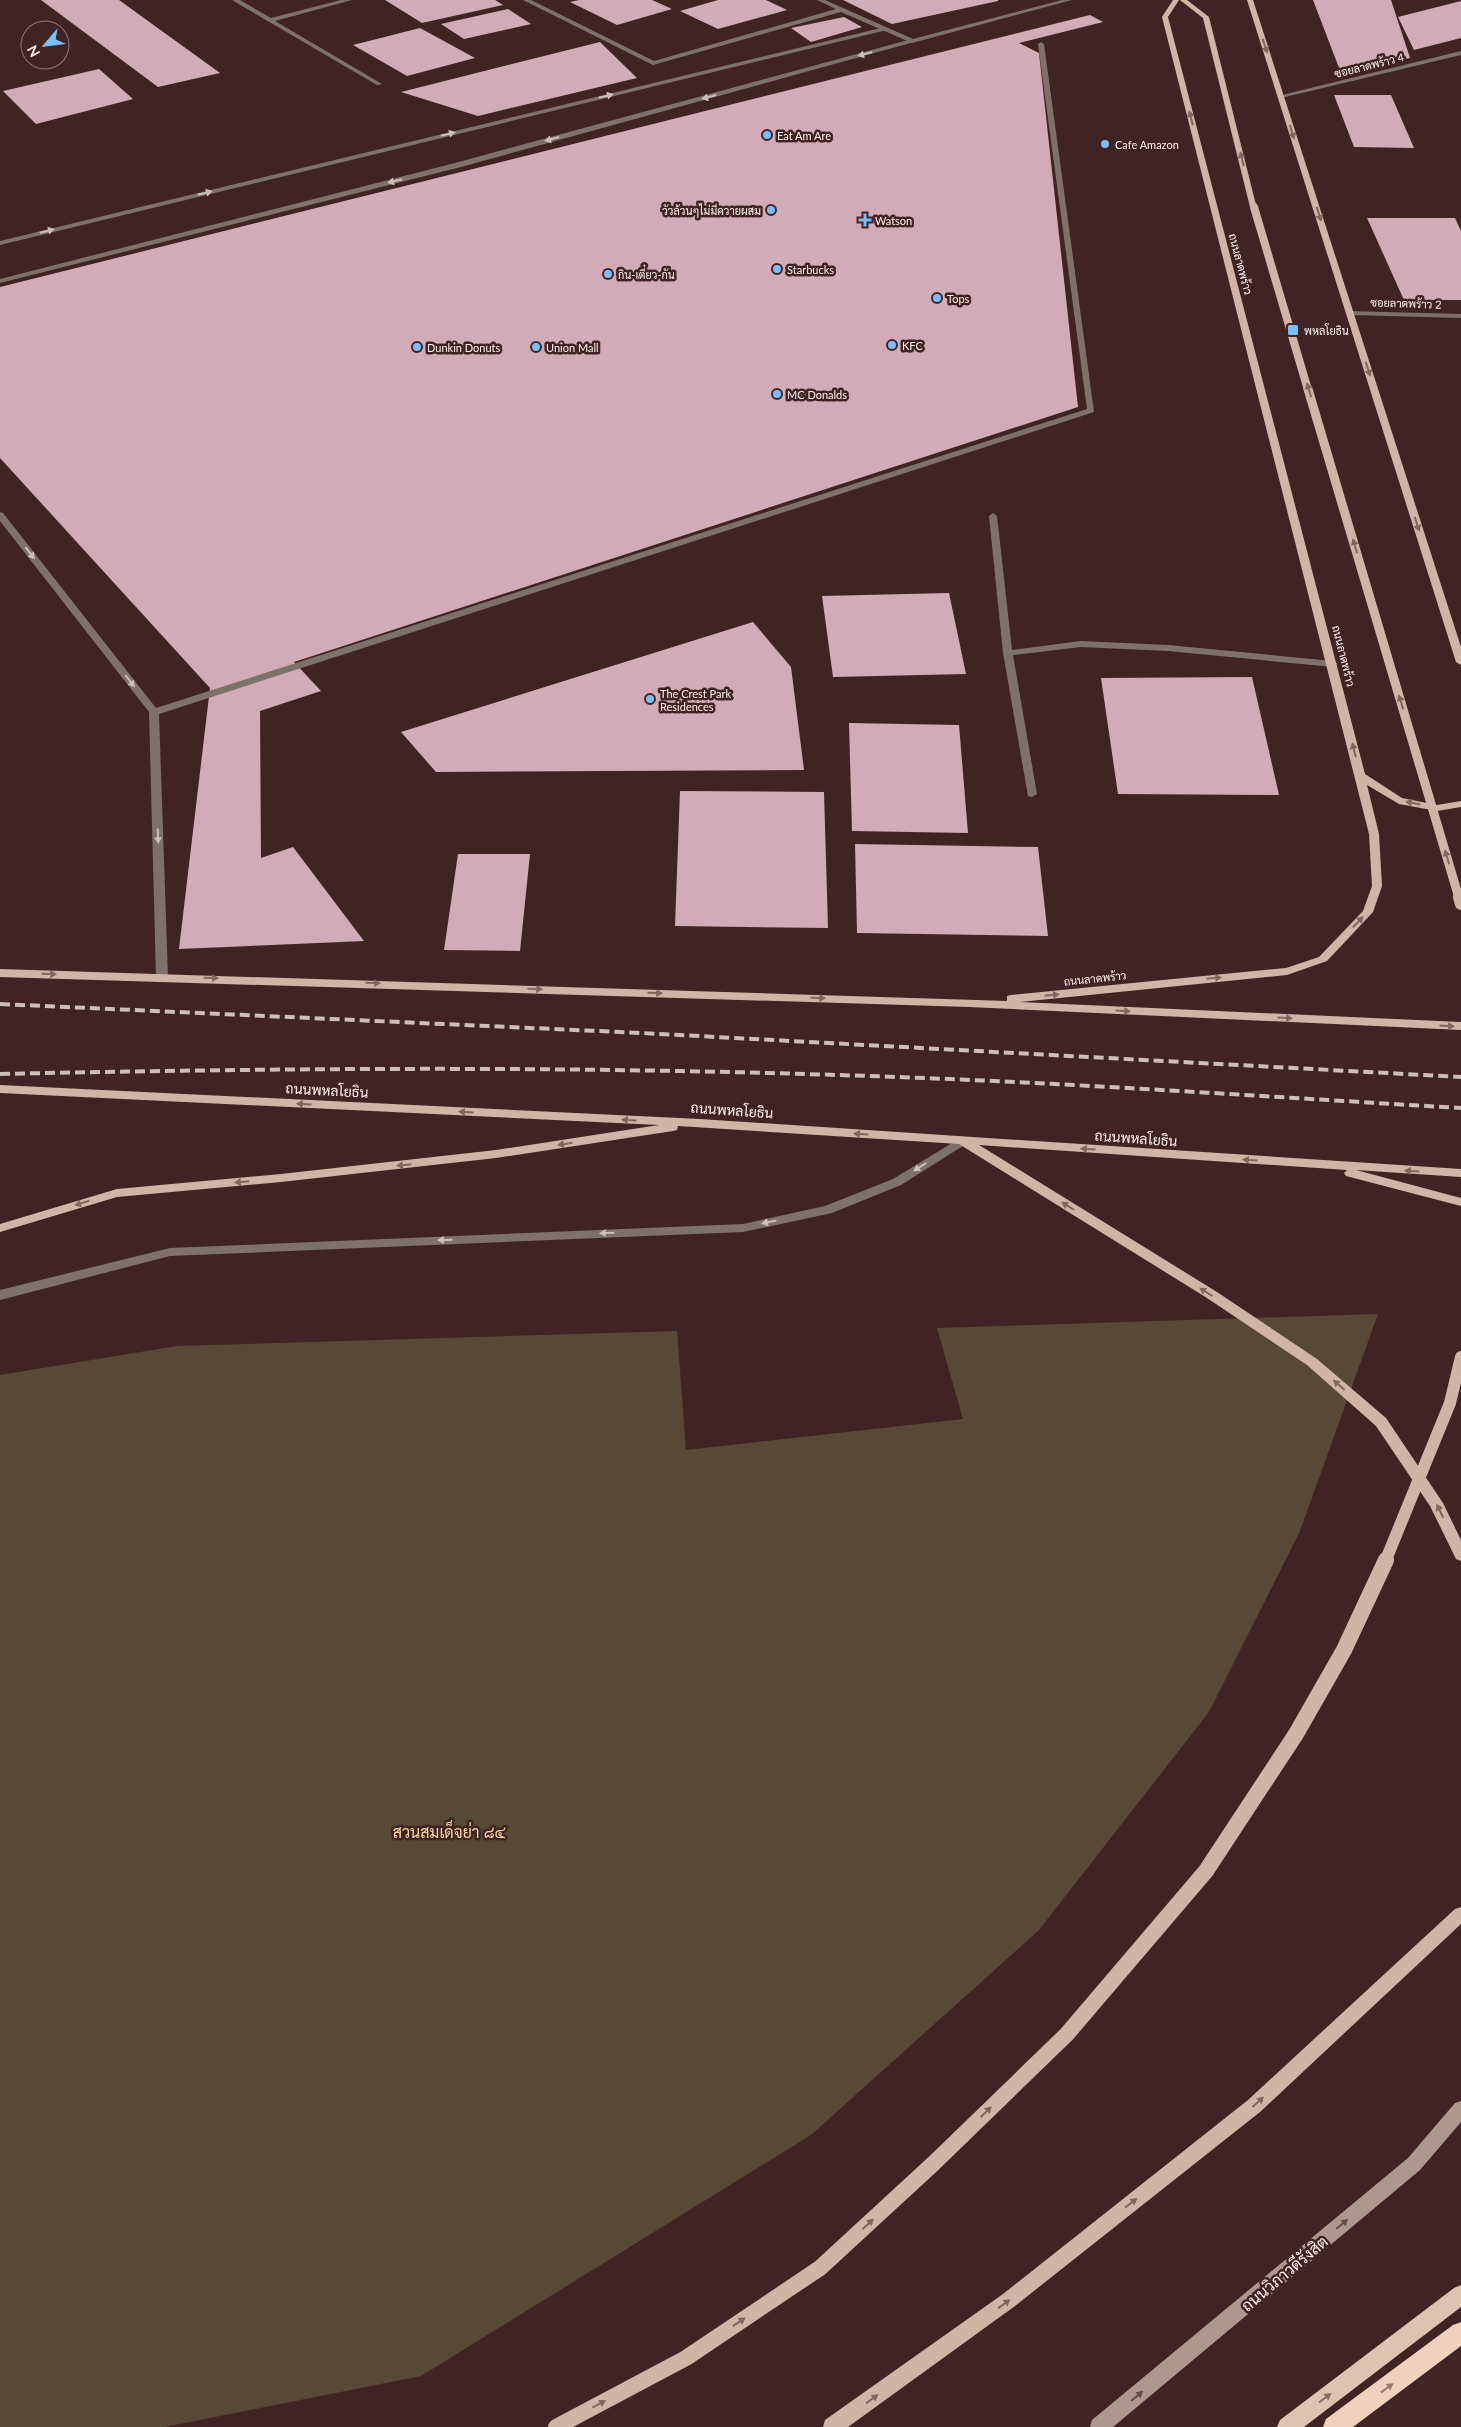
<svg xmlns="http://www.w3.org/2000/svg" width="1461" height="2427" viewBox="0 0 1461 2427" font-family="Lato,Sarabun,sans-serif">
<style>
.green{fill:#574935}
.building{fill:#d2abb9}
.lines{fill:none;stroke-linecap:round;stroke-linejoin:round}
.service{fill:#7e716a;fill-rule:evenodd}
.minor{fill:#7e716a;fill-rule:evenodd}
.secondary{fill:#ad988d;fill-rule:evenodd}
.primary{fill:#d0b5a7;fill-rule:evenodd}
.trunk{fill:#e0c2b3;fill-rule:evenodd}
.motorway{fill:#f1d0bf;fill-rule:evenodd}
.rail{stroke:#cdbdbc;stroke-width:4;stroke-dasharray:10 5;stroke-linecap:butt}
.primary-bridge-far3{stroke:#d0b5a7;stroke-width:8}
.primary-bridge-far2{stroke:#d0b5a7;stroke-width:9}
.primary-bridge-far1{stroke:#d0b5a7;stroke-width:12}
.primary-bridge{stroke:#d0b5a7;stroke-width:16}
.oneway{fill:#81655e}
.oneway2{fill:#cbbebb}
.oneway3{fill:#664d48}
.oneway4{fill:#987a71}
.oneway5{fill:#886b64}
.poi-dot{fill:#7cbef9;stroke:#402423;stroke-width:2}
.labels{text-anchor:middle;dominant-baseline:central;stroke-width:5;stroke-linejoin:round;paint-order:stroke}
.far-street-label{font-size:11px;fill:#fef2f1;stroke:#402423}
.far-poi-label{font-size:11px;fill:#fef2f1;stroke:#402423;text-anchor:start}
.street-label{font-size:14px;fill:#fef2f1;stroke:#402423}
.near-park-label{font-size:16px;fill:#fbd7a2;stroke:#402423}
.near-street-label{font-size:16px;fill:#fef2f1;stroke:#402423}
</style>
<rect width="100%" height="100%" fill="#402423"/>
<path class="green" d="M1378 1314 1300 1531 1209 1712 1039 1930 811 2135 421 2376 165 2427H0V1375L177 1346 677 1331 686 1450 963 1419 937 1328Z"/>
<path class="building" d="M41 0H119L220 73 158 87Z
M385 0H495L503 5 422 23Z
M579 0H652L672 9 617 25 570 2Z
M718 0H766L787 10 718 29 680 11Z
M843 0H998V1L892 24Z
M1313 0H1391L1410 58 1341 73Z
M1461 1V38L1414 50 1398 17Z
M508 9 531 24 464 39 441 24Z
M1090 15 1103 22 1019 43 1039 53 1078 407 294 662 321 691 260 711 261 858 293 847 364 941 179 949 210 688 0 458V287Z
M844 17 862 27 811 42 791 28Z
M420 28 475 58 407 76 353 45Z
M600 42 637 78 478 116 401 92Z
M99 69 133 99 36 124 3 91Z
M1334 95H1391L1414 148 1354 147Z
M1367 218H1455L1461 231V300H1404Z
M949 593 966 674 833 677 822 596Z
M753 622 791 667 804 770 436 772 401 732Z
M1252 677 1279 795 1118 794 1101 678Z
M849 723 959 725 968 833 852 831Z
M680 791 824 792 828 928 675 926Z
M855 844 1038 847 1048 936 857 933Z
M458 854H530L520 951 444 950Z"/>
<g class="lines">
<path class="service" d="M885 27 887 28V30L0 245V241Z
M912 39 915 41 914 42 461 167 0 283V279L455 163Z
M1041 42 1044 44 1094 412 159 714 168 977 166 980H158L156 977 149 712 0 521V512L3 513 156 708 1087 409 1038 44Z
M993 513 997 516 1012 650 1081 641 1168 645 1333 661 1338 664 1333 667 1168 651 1081 647 1013 655 1037 794 1032 797 1028 796 1003 653 989 516Z
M962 1137 966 1138 968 1141 966 1144 901 1185 832 1213 743 1232 170 1256 0 1300V1290L170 1248 743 1224 825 1206 893 1179Z"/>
<path class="minor" d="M232 0H240L271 18 341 0H352L275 21 382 84 377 85Z
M523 0H531L654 61 836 9 817 0H825L913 39 1062 0H1072L912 43 841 12 653 65Z
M1461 51V55L1281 98 1278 96Z
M1347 311 1461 314V318L1350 315H1347Z"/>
<path class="secondary" d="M1461 2101V2122L1420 2170 1113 2427H1090L1092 2420 1408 2158 1455 2103Z"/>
<path class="primary" d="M1173 0H1179L1168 17 1365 774 1402 798 1437 805 1461 801V807L1437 811 1399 804 1367 785 1379 834 1382 886 1373 912 1327 961 1287 975 1020 1002 1461 1022V1030L969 1007 0 977V969L1007 1001V996L1011 995 1286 968 1319 957 1363 911 1372 886 1369 834 1162 17Z
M1180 0H1187L1209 17 1257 209 1250 207 1203 18Z
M1247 0H1253L1461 647V665L1456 662Z
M0 1085 700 1119 1461 1169V1177L1356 1170 1461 1198V1206L1346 1176 1344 1173 1347 1170 979 1145 1217 1292 1317 1359 1386 1418 1443 1503 1461 1540V1561L1456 1559 1430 1506 1376 1426 1307 1365 1207 1298 959 1144 678 1126 677 1130 673 1131 496 1158 281 1182 117 1197 0 1232V1224L117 1189 281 1174 496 1150 659 1125 0 1093Z
M1461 1907V1924L1260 2112 1015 2306 848 2427H823L825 2420 1003 2294 1248 2100 1455 1909Z"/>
<path class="trunk" d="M1461 2285V2307L1304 2427H1277L1280 2420 1454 2288Z"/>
<path class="motorway" d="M1461 2322V2346L1353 2427H1323L1326 2419 1453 2325Z"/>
<path class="rail" d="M0 1004 642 1033 1461 1077
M0 1074C279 1068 558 1066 837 1075 1045 1081 1253 1096 1461 1108"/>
<path class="primary-bridge-far3" d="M1254 207 1308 390"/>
<path class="primary-bridge-far2" d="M1308 389 1459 898"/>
<path class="primary-bridge-far1" d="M1459 897 1461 904
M1385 1562 1450 1403 1461 1357"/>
<path class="primary-bridge" d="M556 2427 686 2358 820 2268 934 2163 1067 2034 1206 1871 1296 1734 1344 1650 1386 1560"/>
</g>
<defs><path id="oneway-solid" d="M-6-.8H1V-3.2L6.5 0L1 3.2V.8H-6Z" transform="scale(1.25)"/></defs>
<g class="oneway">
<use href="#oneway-solid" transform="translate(1265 46) rotate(72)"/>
<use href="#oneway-solid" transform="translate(1191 118) rotate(-104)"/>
<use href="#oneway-solid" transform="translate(1292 132) rotate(73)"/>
<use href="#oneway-solid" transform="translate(1242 159) rotate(-104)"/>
<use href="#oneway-solid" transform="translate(1319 214) rotate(72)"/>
<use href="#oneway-solid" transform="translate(1368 369) rotate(72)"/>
<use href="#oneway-solid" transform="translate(1309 390) rotate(-107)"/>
<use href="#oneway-solid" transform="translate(1417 524) rotate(72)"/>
<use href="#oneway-solid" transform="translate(1355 546) rotate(-107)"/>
<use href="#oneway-solid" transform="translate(1401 702) rotate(-107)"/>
<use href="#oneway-solid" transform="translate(1354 750) rotate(-104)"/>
<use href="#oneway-solid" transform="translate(1413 803) rotate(-169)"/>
<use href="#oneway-solid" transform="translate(1447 857) rotate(-107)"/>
<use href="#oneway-solid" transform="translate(1358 922) rotate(-47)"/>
<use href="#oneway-solid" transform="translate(49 974) rotate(1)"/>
<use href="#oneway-solid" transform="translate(211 978) rotate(2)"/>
<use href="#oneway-solid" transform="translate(1214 978) rotate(-6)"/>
<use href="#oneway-solid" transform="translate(373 983) rotate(2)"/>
<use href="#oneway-solid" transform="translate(535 989) rotate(2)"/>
<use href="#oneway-solid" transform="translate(655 993) rotate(2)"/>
<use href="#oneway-solid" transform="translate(1052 995) rotate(-6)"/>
<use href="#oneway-solid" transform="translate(818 998) rotate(2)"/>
<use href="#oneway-solid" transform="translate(1123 1011) rotate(3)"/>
<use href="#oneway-solid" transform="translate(1285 1018) rotate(3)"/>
<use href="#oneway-solid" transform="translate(1447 1026) rotate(3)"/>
<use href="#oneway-solid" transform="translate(304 1104) rotate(-177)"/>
<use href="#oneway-solid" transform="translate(466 1112) rotate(-177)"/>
<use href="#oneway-solid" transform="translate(629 1120) rotate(-177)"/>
<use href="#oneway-solid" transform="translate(861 1134) rotate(-176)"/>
<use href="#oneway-solid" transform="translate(565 1144) rotate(171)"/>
<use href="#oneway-solid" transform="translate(1088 1149) rotate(-176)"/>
<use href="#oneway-solid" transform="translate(1250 1160) rotate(-176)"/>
<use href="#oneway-solid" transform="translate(404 1165) rotate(174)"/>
<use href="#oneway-solid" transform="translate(1412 1171) rotate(-177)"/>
<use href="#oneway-solid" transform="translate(242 1182) rotate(175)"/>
<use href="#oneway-solid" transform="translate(82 1203) rotate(163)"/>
<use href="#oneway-solid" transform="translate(1068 1206) rotate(-148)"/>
<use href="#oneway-solid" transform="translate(1206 1292) rotate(-148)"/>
<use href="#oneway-solid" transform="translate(1339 1385) rotate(-139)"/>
<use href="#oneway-solid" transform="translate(1440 1511) rotate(-116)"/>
<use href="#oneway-solid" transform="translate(1258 2102) rotate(-42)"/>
<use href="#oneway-solid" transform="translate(986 2112) rotate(-44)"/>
<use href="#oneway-solid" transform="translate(1131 2203) rotate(-38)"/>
<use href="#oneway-solid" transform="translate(868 2224) rotate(-43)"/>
<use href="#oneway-solid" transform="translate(1004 2304) rotate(-36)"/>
<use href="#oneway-solid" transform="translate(739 2322) rotate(-34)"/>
<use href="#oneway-solid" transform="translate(872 2399) rotate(-36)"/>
<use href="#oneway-solid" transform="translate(599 2404) rotate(-28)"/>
</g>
<g class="oneway2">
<use href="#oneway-solid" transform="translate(865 54) rotate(165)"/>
<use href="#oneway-solid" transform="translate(606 96) rotate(-14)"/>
<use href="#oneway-solid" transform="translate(709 97) rotate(165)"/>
<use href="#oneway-solid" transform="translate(448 134) rotate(-14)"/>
<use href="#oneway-solid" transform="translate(552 139) rotate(165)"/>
<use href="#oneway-solid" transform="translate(395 181) rotate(166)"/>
<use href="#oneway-solid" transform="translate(205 193) rotate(-14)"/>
<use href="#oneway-solid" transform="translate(47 231) rotate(-14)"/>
<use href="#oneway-solid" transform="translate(30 553) rotate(52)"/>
<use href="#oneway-solid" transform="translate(130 681) rotate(52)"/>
<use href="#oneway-solid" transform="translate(158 836) rotate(88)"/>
<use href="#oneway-solid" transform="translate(920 1167) rotate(148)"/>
<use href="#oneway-solid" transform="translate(769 1222) rotate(168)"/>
<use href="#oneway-solid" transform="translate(607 1233) rotate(178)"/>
<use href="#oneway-solid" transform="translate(445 1240) rotate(178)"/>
</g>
<g class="oneway3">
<use href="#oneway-solid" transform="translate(1342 2224) rotate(-40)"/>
<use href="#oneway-solid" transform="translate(1137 2396) rotate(-40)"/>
</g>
<use class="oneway4" href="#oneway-solid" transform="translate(1387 2388) rotate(-36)"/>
<use class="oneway5" href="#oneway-solid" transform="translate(1325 2398) rotate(-37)"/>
<g class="poi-dot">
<circle cx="767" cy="135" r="5"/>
<circle cx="1105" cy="144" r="5"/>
<circle cx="771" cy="210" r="5"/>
<path d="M862.5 212.5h5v5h5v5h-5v5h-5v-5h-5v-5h5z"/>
<circle cx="777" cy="269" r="5"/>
<circle cx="608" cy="274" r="5"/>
<circle cx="937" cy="298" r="5"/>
<rect x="1287" y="324" width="12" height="12" rx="2.5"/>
<circle cx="892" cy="345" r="5"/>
<circle cx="417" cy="347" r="5"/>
<circle cx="536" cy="347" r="5"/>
<circle cx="777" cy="394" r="5"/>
<circle cx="650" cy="699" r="5"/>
</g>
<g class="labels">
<g class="far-street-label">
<text transform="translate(1369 65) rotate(-14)">ซอยลาดพร้าว 4</text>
<text transform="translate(1241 264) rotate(75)">ถนนลาดพร้าว</text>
<text transform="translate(1406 303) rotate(2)">ซอยลาดพร้าว 2</text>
<text transform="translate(1344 656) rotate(76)">ถนนลาดพร้าว</text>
<text transform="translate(1095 978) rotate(-6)">ถนนลาดพร้าว</text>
</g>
<g class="far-poi-label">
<text x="777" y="135">Eat Am Are</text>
<text x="1115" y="144">Cafe Amazon</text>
<text x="761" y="210" text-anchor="end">วัวล้วนๆไม่มีควายผสม</text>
<text x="875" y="220">Watson</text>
<text x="787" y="269">Starbucks</text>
<text x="618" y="274">กิน-เตี๋ยว-กัน</text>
<text x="947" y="298">Tops</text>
<text x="1304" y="330">พหลโยธิน</text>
<text x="902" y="345">KFC</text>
<text x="427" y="347">Dunkin Donuts</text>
<text x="546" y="347">Union Mall</text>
<text x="787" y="394">MC Donalds</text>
<text x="660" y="693">The Crest Park<tspan x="660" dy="13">Residences</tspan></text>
</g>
<g class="street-label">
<text transform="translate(327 1090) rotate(3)">ถนนพหลโยธิน</text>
<text transform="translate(732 1110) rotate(4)">ถนนพหลโยธิน</text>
<text transform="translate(1136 1138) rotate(4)">ถนนพหลโยธิน</text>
</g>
<g class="near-park-label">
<text x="449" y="1831">สวนสมเด็จย่า ๘๔</text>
</g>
<g class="near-street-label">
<text transform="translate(1284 2273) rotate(-40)">ถนนวิภาวดีรังสิต</text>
</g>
</g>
<g transform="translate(45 45) rotate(242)"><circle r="24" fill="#402423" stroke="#8c7675"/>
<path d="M0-4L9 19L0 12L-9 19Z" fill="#7cbef9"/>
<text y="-8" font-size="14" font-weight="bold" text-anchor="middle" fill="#fef2f1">N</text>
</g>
</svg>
